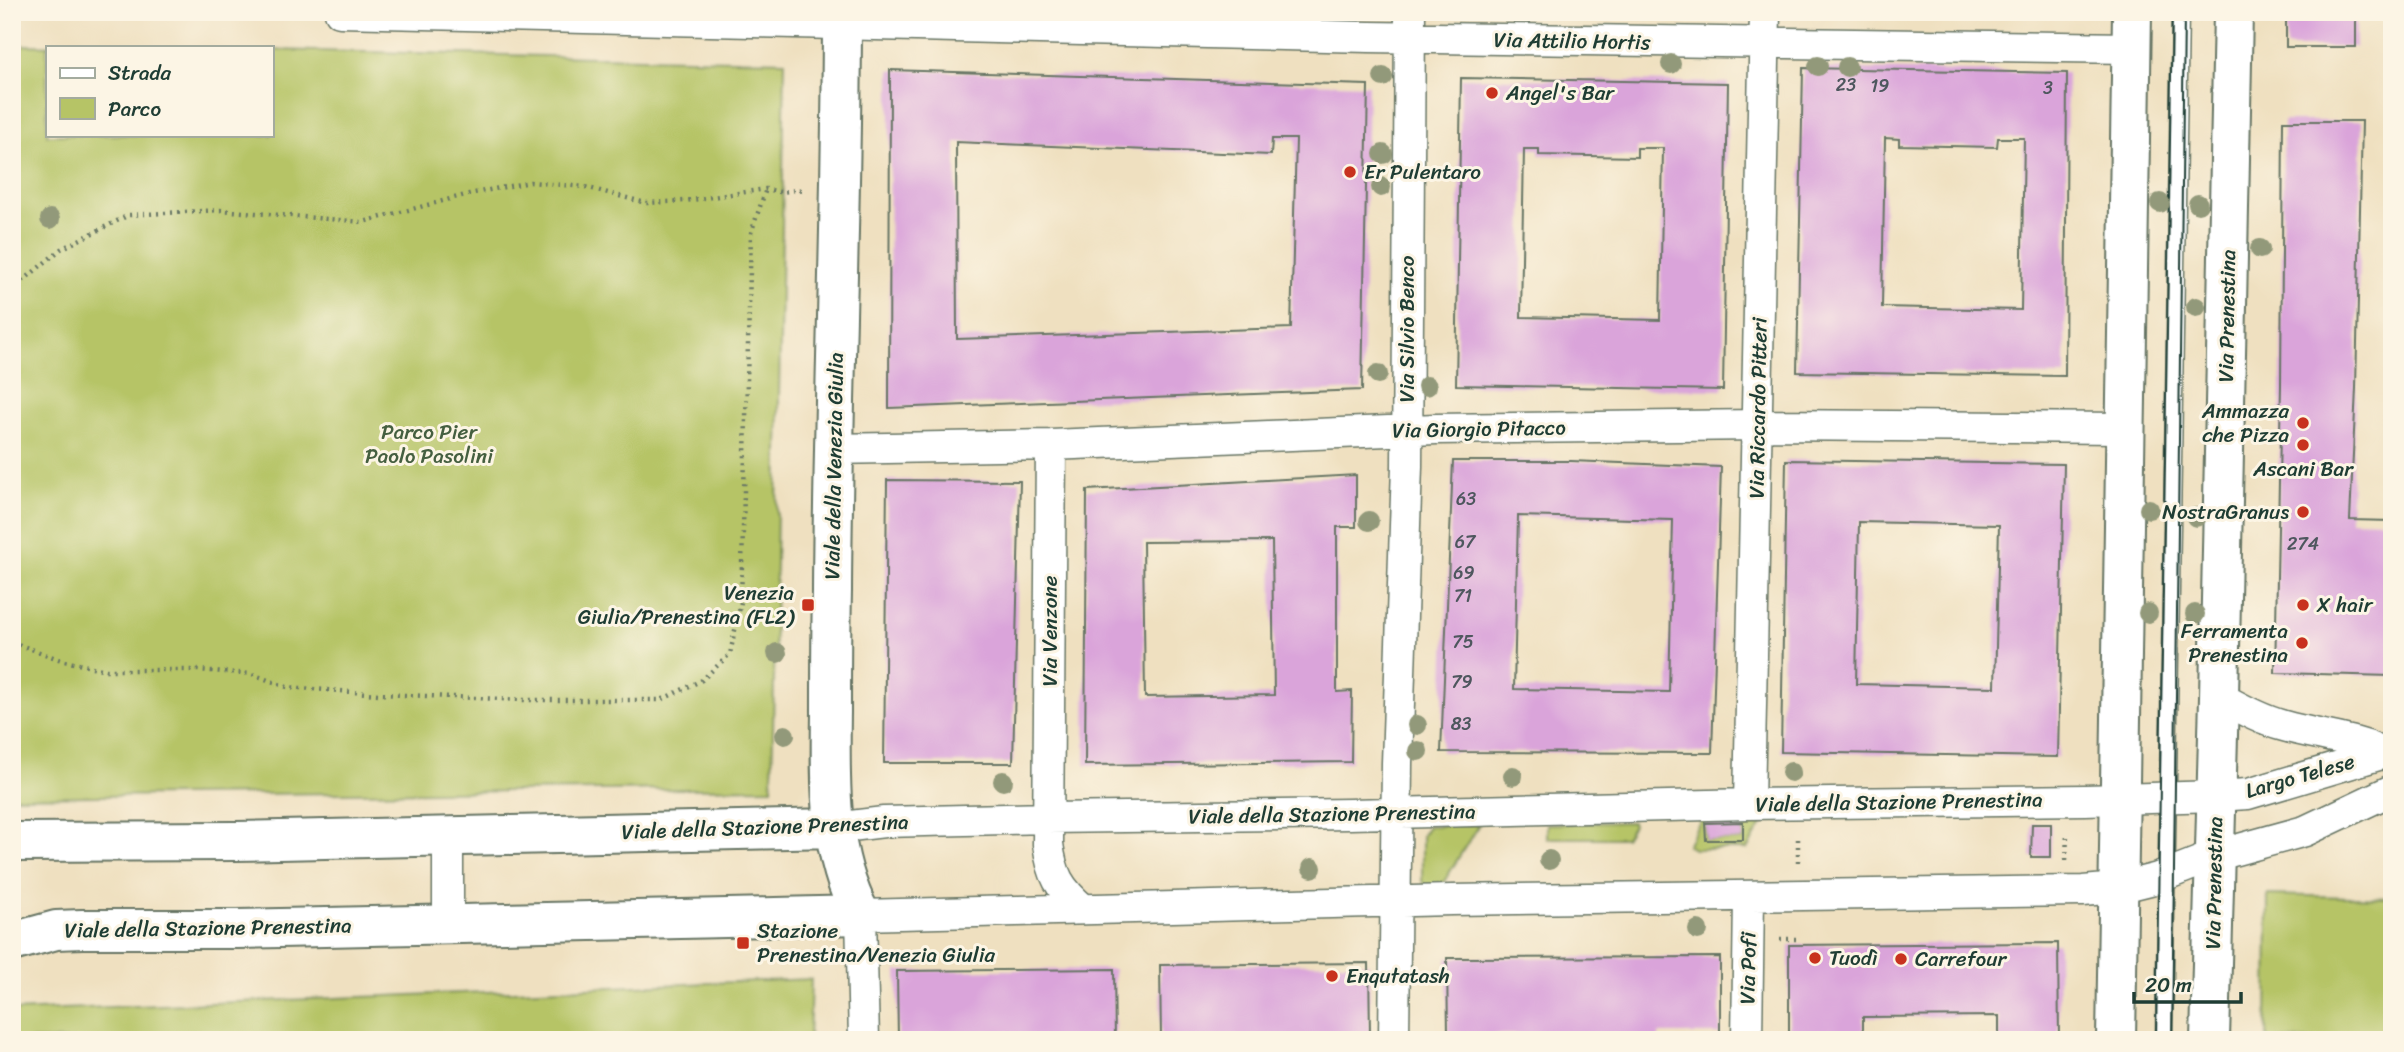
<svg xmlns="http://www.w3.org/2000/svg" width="2404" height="1052" viewBox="0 0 2404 1052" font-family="Sriracha,sans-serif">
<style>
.green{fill:#b6c466;stroke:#6a804d;stroke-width:2;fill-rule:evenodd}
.building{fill:#daa4da;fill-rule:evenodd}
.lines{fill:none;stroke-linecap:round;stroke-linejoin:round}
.lane-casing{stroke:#687665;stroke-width:19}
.street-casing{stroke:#687665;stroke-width:33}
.secondary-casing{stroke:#687665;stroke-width:42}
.path{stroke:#687665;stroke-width:4.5;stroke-dasharray:2 5;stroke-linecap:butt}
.lane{stroke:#fff;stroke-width:16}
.street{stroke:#fff;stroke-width:30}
.secondary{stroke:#fff;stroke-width:38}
.tram{stroke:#1f3d34;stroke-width:2}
.tree{fill:#92997a}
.poi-dot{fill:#c8321e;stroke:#fcf5e5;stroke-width:2.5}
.labels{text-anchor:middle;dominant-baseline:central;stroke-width:6;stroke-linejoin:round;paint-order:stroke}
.number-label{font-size:18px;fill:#4e575e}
.street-label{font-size:21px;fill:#1f3d34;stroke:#fcf5e5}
.poi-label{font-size:21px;fill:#1f3d34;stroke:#fcf5e5;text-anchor:start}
.park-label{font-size:21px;fill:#455f40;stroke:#fcf5e5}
</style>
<rect width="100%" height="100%" fill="#fcf5e5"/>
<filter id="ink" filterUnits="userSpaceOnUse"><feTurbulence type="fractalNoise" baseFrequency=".0143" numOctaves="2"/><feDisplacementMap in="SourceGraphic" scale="14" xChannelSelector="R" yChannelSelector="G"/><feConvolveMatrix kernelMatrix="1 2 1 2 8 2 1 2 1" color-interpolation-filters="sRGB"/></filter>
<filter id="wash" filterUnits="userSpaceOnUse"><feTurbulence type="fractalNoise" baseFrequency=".00686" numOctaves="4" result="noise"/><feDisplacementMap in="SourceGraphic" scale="28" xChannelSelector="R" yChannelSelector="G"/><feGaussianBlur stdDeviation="1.57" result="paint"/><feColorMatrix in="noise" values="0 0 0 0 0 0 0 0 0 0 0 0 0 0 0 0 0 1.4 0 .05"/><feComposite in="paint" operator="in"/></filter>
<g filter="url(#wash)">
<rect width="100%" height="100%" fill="#efe0c0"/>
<path class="green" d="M12 45 124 47H47V135H271V50L785 61 772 788 12 797Z
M1766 818 1747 849H1694L1687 845 1701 820ZM1742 822 1743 840H1706L1705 823Z
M1632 822 1633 825 1625 838H1547V824Z
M1479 824 1439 890 1427 888 1422 881V835L1428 826Z
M2268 895 2392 898V1040H2267Z
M811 979 809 1040H12V1011Z"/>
<g id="blocks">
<path class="building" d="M2286 12H2356V47H2286Z
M1803 68 2067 73 2065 376 1797 372ZM1885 138 1899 139V145L1997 147 1998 138H2024L2021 310 1882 307Z
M890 70 1368 85 1362 390 889 408ZM1272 139H1296L1291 328 957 339 956 142 1271 155Z
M1461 78 1728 83 1723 390 1456 385ZM1637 148H1663L1660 320 1521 317 1524 149H1539V155L1637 157Z
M2283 121H2362L2356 388 2350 520 2392 521V676L2275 673 2281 385Z
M1786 460 2064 464 2058 757 1781 752ZM1859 522 1999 525 1995 687 1856 684Z
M1453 461H1571L1721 467 1712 753 1441 752ZM1518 516 1673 520 1669 692 1514 689Z
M1356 475V527H1337V692L1352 691 1351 762 1085 765 1087 490ZM1272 541 1274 695 1145 697 1143 542Z
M887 480 1020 481 1013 763H884Z
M1743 822V840H1706L1705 823Z
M2032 824H2051V857H2031Z
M2058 943 2059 1040H1999V1016L1863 1017V1040H1789V945Z
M1720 957V1034H1658V1040H1588V1034L1448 1035 1447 958Z
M1369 963 1370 1036 1161 1040 1160 965Z
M1114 969 1115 1040H898L897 971Z"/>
</g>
</g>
<g filter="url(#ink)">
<use href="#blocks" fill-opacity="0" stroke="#687665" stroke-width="2"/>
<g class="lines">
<defs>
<path id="lane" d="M2164 1040 2180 12"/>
<path id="street" d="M340 12 1369 37 2131 48
M1051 445 1048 844C1052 875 1059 888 1083 909
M833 449 1051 445 1436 429 1758 425 2125 428
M2219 697C2240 708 2261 720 2284 726 2320 736 2347 737 2383 752
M1749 804 1765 12
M834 828 884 822 1048 818 1350 814 1749 804 2085 800 2216 796 2248 794 2392 751
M448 922V836
M864 1040 861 915 1452 900 2083 891 2118 888 2158 878 2214 856 2305 831 2392 790
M1394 1040 1397 763 1407 466 1410 12
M1747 1040 1749 897"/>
<path id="secondary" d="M12 842 236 841 834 828
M12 942 56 930 82 929H237L861 915C828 853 830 781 831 713 831 672 831 631 832 591 833 398 842 205 842 12
M2116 1040 2132 12
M2210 1040 2219 697 2233 12"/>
</defs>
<use href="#lane" class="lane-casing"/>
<use href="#street" class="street-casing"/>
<use href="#secondary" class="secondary-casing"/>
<path class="path" d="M12 290 61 249 129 215 220 210 363 222 469 194 530 182 585 187 646 203 685 201 766 189 780 192 805 189
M12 642 64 661 106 670H198L252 674 287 687 379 694 525 700H661L702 680 730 654 741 602 751 233 766 189
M2066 860 2067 833
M1798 862V836
M1780 939H1796"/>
<use href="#lane" class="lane"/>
<use href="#street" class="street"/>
<use href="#secondary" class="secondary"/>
<path class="tram" d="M2156 1040 2172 12
M2172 1040 2184 12"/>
</g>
<g class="tree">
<circle cx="1671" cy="64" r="10"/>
<circle cx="1818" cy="66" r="10"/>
<circle cx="1847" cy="67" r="10"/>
<circle cx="1383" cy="77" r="10"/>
<circle cx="1383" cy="154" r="10"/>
<circle cx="1381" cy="187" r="10"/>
<circle cx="2160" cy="203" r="10"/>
<circle cx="2198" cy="204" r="10"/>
<circle cx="50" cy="219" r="10"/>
<circle cx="2260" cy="249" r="10"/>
<circle cx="2196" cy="307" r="10"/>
<circle cx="1378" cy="374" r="10"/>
<circle cx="1427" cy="386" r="10"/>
<circle cx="2149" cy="509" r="10"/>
<circle cx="2196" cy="517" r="10"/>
<circle cx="1369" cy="521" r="10"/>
<circle cx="2148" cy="613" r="10"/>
<circle cx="2195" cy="614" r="10"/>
<circle cx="777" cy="653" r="10"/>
<circle cx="1417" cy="725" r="10"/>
<circle cx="785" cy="735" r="10"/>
<circle cx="1418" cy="751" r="10"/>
<circle cx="1791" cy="772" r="10"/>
<circle cx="1513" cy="776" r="10"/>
<circle cx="1003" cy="781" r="10"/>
<circle cx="1549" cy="860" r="10"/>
<circle cx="1312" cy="868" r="10"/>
<circle cx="1698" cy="930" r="10"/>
</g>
</g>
<g class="poi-dot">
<circle cx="1492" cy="93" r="7"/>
<circle cx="1350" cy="172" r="7"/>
<circle cx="2303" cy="423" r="7"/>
<circle cx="2303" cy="445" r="7"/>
<circle cx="2303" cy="512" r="7"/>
<rect x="801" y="598" width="14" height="14" rx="3.5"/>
<circle cx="2303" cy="605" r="7"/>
<circle cx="2302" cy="643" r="7"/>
<rect x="736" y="936" width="14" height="14" rx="3.5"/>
<circle cx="1815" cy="958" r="7"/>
<circle cx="1901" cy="959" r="7"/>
<circle cx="1332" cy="976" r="7"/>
</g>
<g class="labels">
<g class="number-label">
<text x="1846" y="85">23</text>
<text x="1880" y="86">19</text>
<text x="2048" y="88">3</text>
<text x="1466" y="499">63</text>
<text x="1465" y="542">67</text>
<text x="2303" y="544">274</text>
<text x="1464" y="573">69</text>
<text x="1463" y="596">71</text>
<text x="1463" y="642">75</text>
<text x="1462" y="682">79</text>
<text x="1461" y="724">83</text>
</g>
<g class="street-label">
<text transform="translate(1572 41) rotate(1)">Via Attilio Hortis</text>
<text transform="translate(2227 316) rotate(-89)">Via Prenestina</text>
<text transform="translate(1407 329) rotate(-90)">Via Silvio Benco</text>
<text transform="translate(1758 408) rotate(-89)">Via Riccardo Pitteri</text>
<text transform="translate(1479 429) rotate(-1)">Via Giorgio Pitacco</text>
<text transform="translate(834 466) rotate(-89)">Viale della Venezia Giulia</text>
<text transform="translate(1050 631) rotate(-90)">Via Venzone</text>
<text transform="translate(2300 776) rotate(-16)">Largo Telese</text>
<text transform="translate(1899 802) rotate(-1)">Viale della Stazione Prenestina</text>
<text transform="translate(1332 814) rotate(-1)">Viale della Stazione Prenestina</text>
<text transform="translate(765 827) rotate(-2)">Viale della Stazione Prenestina</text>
<text transform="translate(2214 883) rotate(-89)">Via Prenestina</text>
<text transform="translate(208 928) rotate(-1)">Viale della Stazione Prenestina</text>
<text transform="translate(1748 968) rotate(-89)">Via Pofi</text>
</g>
<g class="poi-label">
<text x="1506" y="93">Angel's Bar</text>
<text x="1364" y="172">Er Pulentaro</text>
<text x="2289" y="411" text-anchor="end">Ammazza<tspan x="2289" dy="24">che Pizza</tspan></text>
<text x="2303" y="469" text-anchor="middle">Ascani Bar</text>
<text x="2289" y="512" text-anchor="end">NostraGranus</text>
<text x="794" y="593" text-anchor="end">Venezia<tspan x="794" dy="24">Giulia/Prenestina (FL2)</tspan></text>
<text x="2317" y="605">X hair</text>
<text x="2288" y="631" text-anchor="end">Ferramenta<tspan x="2288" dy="24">Prenestina</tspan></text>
<text x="757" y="931">Stazione<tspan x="757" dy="24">Prenestina/Venezia Giulia</tspan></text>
<text x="1829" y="958">Tuodì</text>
<text x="1915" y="959">Carrefour</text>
<text x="1346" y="976">Enqutatash</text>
</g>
<g class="park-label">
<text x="429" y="432">Parco Pier<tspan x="429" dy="24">Paolo Pasolini</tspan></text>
</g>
</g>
<rect width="2404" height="1052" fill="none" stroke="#fcf5e5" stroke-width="42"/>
<rect x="46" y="46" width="228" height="91" fill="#fcf5e5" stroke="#a4ab9e" stroke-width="2"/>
<rect x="60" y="68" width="35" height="10" fill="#ffffff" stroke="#a4ab9e" stroke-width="2"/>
<text x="108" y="80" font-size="21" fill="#1f3d34">Strada</text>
<rect x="60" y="98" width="35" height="21" fill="#b6c466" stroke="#a4ab9e" stroke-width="2"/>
<text x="108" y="116" font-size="21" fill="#1f3d34">Parco</text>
<path d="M2134 992v10h107v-10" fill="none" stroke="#1f3d34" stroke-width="3.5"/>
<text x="2145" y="992" font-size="21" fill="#1f3d34" stroke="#fcf5e5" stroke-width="5" paint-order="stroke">20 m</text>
</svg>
